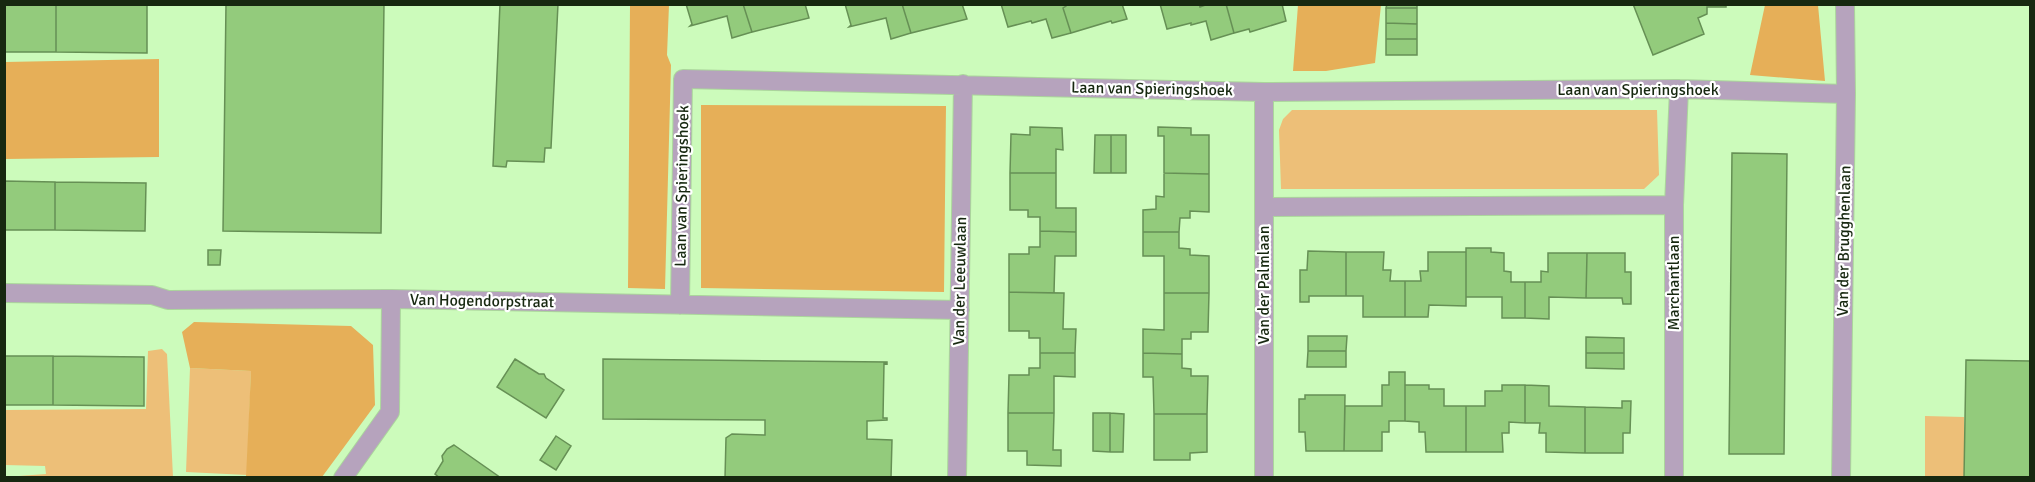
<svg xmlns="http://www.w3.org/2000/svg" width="2035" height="482" viewBox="0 0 2035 482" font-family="Signika,sans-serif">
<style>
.green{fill:#edbf78}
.forest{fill:#e6af58}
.building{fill:#93cb7c;stroke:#669055;stroke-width:1.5}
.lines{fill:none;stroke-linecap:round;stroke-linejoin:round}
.minor-casing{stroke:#abd59c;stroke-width:20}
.minor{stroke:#b6a3bd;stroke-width:18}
.labels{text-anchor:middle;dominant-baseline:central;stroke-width:4.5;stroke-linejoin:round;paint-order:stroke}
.street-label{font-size:16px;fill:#172810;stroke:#fff}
</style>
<rect width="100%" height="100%" fill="#ccfbbb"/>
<path class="green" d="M1292 110H1657L1659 175 1644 189H1281L1279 130 1283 119Z
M162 349 167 354 173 477H5L46 474 45 466 5 465V410L146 409 148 351Z
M190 368 251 371 247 475 186 472Z
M1925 416 1964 417V477H1925Z"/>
<path class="forest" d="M630 5H669L667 55 671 65 665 289 628 288Z
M1298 5H1381L1375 63 1326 71H1293Z
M1765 5H1818L1825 81 1750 75Z
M159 59V157L5 159V62Z
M701 105 946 106 944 292 701 288Z
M194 322 351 326 373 345 375 405 322 477H246L251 371 190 368 182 332Z"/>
<path class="building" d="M4 4H56V52H4Z
M56 4H147V53L56 52Z
M226 4H384L381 233 223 231Z
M500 4H558L551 148H545L544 162 507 161 506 167 493 166Z
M686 4H743L752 32 732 38 727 16 690 26 692 24Z
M743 4H805L809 18 752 32Z
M845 4H902L911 33 891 39 886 18 849 27 851 25Z
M902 4H962L967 19 911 33Z
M1001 4H1066V6L1063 8 1071 33 1052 38 1046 19 1032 23 1031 21 1008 27Z
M1066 4H1122L1127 19 1112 23 1111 21 1071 33 1063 8 1066 6Z
M1160 4H1199L1200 7 1208 4H1226L1234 33 1211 40 1206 21 1191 25V23L1167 29Z
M1226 4H1282L1286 21 1250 32 1249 29 1234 33Z
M1387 4H1417V8H1386Z
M1633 4H1726V7H1707V14L1698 18 1704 34 1653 55Z
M1386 8H1417V24L1386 23Z
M1386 23 1417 24V39H1386Z
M1386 39H1417V55H1386Z
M1030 127 1062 128 1063 150 1056 149V173H1010L1011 134 1030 135Z
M1158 127 1191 128V135H1209V174L1164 173V136H1158Z
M1095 135H1111V173H1094Z
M1111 135H1126V173H1111Z
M1732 153 1787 154 1784 454H1729Z
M1010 173H1056V208H1076V232L1040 231V217H1028V210H1010Z
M1164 173 1209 174V212L1190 211V218H1180L1179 232H1143V210L1156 209V196L1164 197Z
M4 181 55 182V230H4Z
M55 182 146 183 145 231 55 230Z
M1040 231 1076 232V256H1055L1054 293 1009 292V254H1029V247H1040Z
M1143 232H1179V248L1190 249V255L1209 256V293H1164V256H1143Z
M1466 248H1491V252L1504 253V271L1511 272V282H1525V318H1502V297H1466Z
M208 250H221L220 265H208Z
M1308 251 1346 252V296H1309V302H1300V270H1307Z
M1346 252H1384L1383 270H1391L1390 281H1405V317H1363V296H1346Z
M1428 252H1466V306L1429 305 1428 317H1405V281H1421L1420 271H1428Z
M1548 253H1587L1586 298 1549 297V319L1525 318V282H1541V271L1548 272Z
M1587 253H1625V272H1631V304H1623L1622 298H1586Z
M1009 292 1064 293 1063 329H1076L1075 353H1040V338H1029V331H1009Z
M1164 293H1209L1208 332H1191V339H1182V354L1143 353V329L1164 330Z
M1308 336H1347L1346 351H1308Z
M1586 337 1624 338V353H1586Z
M1308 351H1346V367H1307Z
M1040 353H1075V377L1054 376V413H1008L1009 375H1029V368H1040Z
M1143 353 1182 354V368L1191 369V376H1208L1207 414H1154L1153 377H1143Z
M1586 353H1624V369L1586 368Z
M4 356H53V405H4Z
M53 356 144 357V406L53 405Z
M515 359 539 374H544L546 378 564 390 546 418 497 387Z
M603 359 887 362V364L884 363 883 418H887V420L867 421V439L892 440 891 478H725L726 438 732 434 765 435V420L603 419Z
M1966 360 2030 361V478H1964Z
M1389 372H1405V421H1389V432H1382V451H1344L1345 406H1382V385H1389Z
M1405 385H1429V389H1444V406H1466V452H1426L1425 432H1419V422L1405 421Z
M1502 385H1525V423L1509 422V433H1502L1503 452H1466V406H1485V391H1502Z
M1525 385 1549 386V406L1585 407V453L1546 452V433H1539L1540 423H1525Z
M1305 395H1345L1344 451H1306L1305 432H1299V399H1305Z
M1622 401H1631L1630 433H1623V453H1585V407L1622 408Z
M1008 413H1054L1053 450H1061V466L1027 465V451H1008Z
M1093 413H1110V452L1093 451Z
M1110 413 1124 414 1123 452H1110Z
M1154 414H1207V452L1190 453V460H1154Z
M556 436 571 446 556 470 540 460Z
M454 445 501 478H440L435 474 443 461 442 456 447 449Z"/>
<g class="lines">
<defs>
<path id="minor" d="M1264 207 1674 205
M4 293 152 295 168 300 391 299 960 310
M680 305 683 79 1264 92 1679 89 1846 94
M343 478 390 412 391 299
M957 478 963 84
M1264 478V92
M1674 478V205L1679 89
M1841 478 1846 94 1845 4"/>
</defs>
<use href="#minor" class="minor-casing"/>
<use href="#minor" class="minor"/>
</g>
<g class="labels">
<g class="street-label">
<text transform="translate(1152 89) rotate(1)">Laan van Spieringshoek</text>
<text x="1638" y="90">Laan van Spieringshoek</text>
<text transform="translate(682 186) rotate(-89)">Laan van Spieringshoek</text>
<text transform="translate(1844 241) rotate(-89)">Van der Brugghenlaan</text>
<text transform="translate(960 281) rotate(-89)">Van der Leeuwlaan</text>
<text transform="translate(1674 283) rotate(-90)">Marchantlaan</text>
<text transform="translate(1264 285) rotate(-90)">Van der Palmlaan</text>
<text transform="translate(482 301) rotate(1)">Van Hogendorpstraat</text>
</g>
</g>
<rect width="2035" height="482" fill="none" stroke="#172810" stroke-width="12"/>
</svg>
